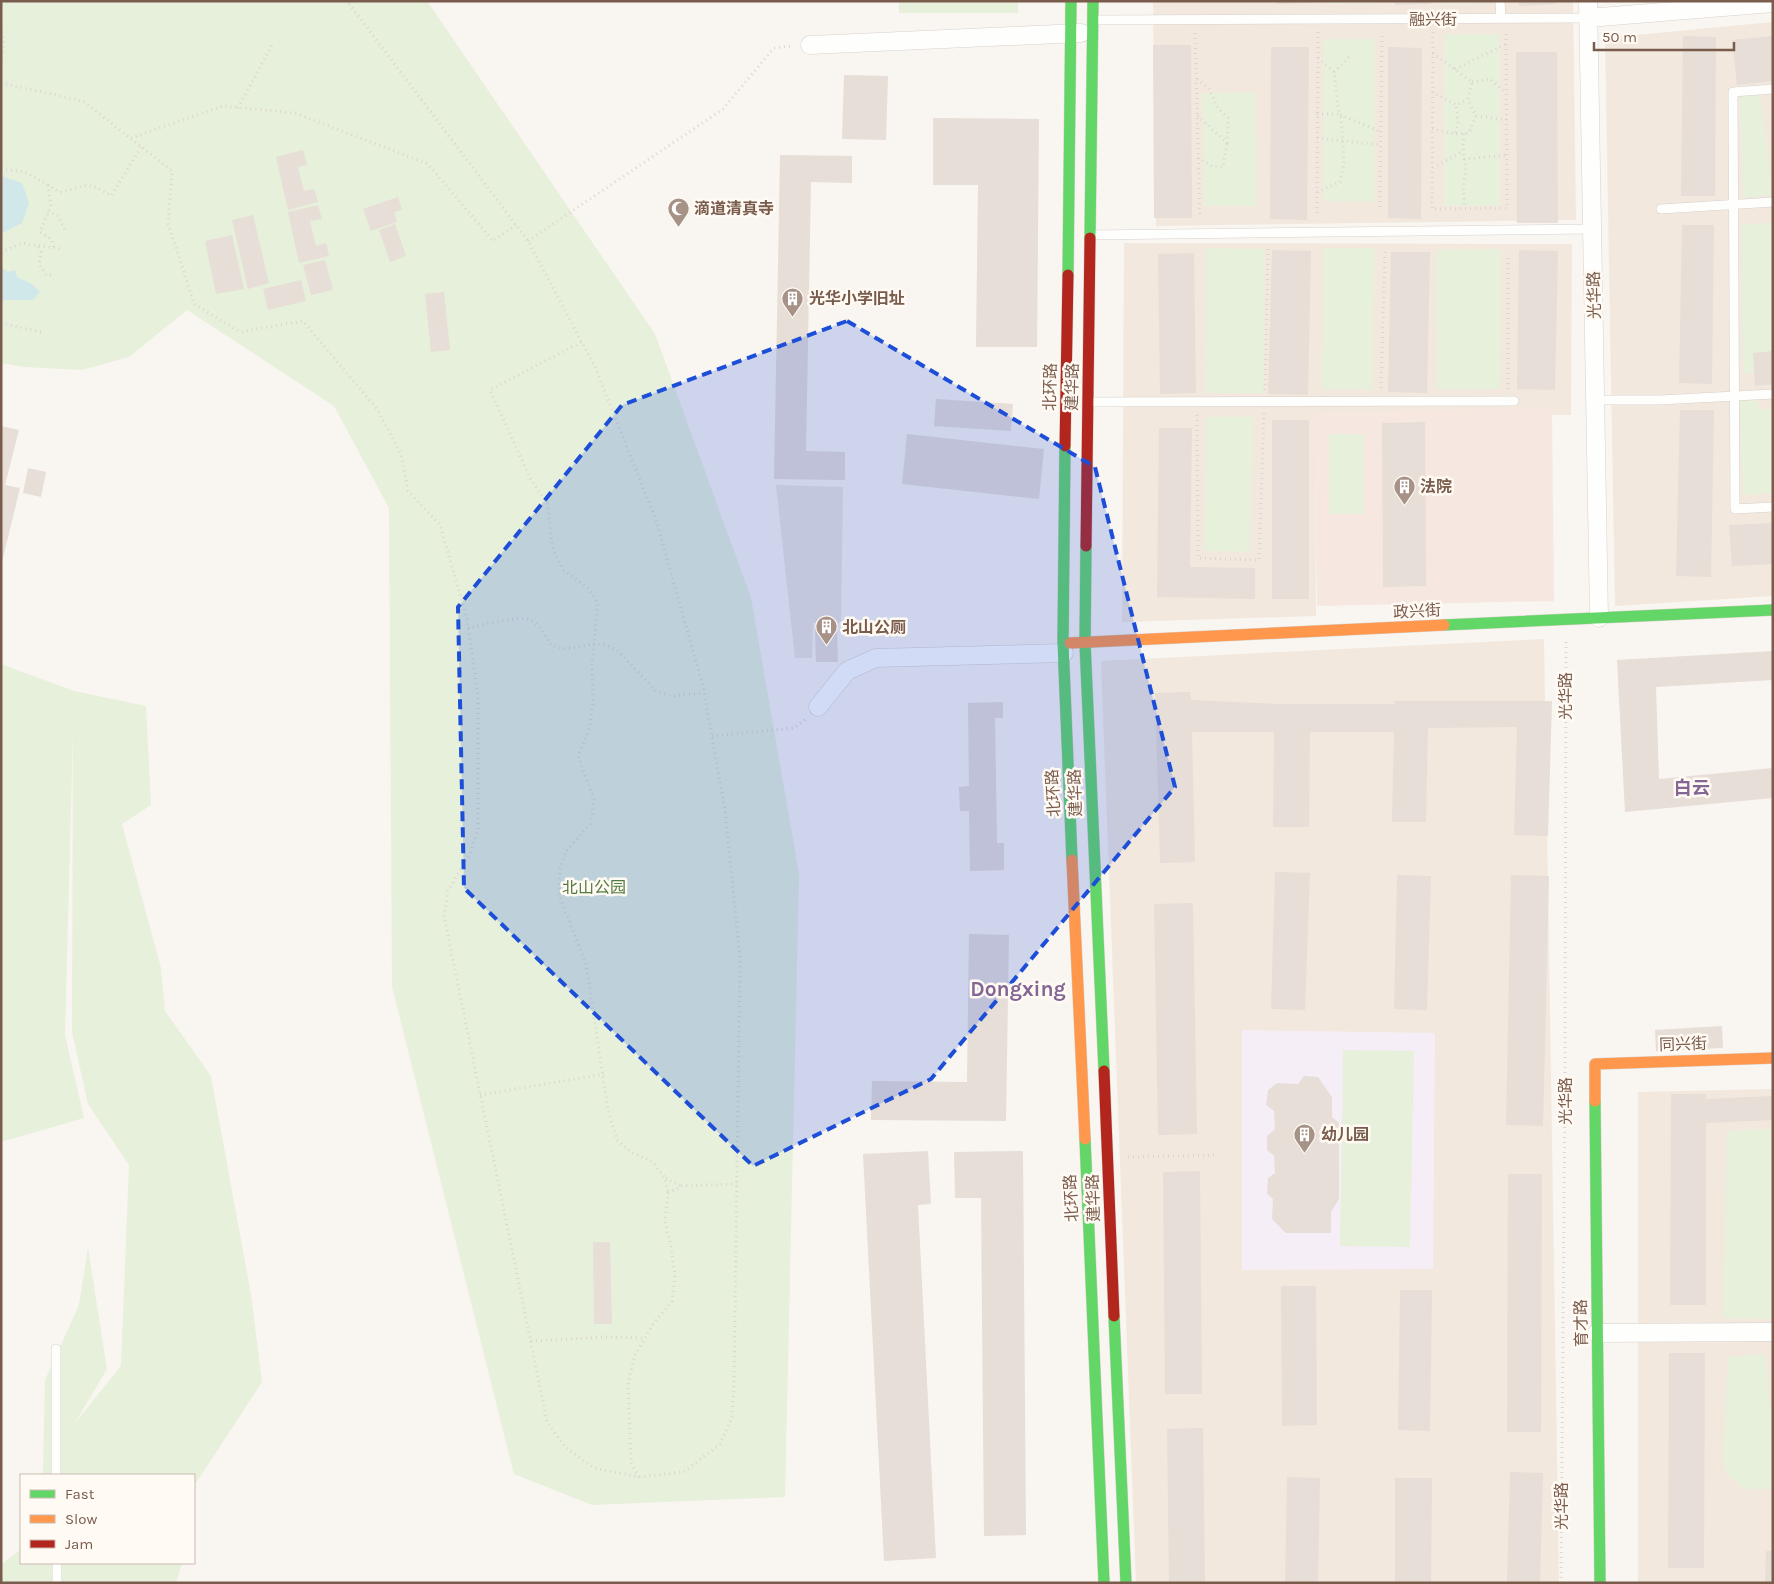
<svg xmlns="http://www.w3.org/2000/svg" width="1774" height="1584" viewBox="0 0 1774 1584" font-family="Karla,'Noto Sans SC',sans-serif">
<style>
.residential{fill:#f2e8de}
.commercial{fill:#f6e8e1}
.industrial{fill:#ede5e0}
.education{fill:#f6eef6}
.green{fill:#e7f0db}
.water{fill:#d0e8ea}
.building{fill:#e6ded7}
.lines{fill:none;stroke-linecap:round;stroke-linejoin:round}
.lane-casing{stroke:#d7d1cb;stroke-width:10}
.street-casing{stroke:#d7d1cb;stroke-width:19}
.fast-casing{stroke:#d9d2cb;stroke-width:12}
.slow-casing{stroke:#d9d2cb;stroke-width:12}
.jam-casing{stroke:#d9d2cb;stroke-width:12}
.path{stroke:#dcd5d0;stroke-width:3;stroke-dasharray:1 4;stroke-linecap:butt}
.lane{stroke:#fefefd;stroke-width:9}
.street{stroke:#fefefd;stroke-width:18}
.fast{stroke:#63d668;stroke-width:11}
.slow{stroke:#ff974d;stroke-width:11}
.jam{stroke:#b3261e;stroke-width:11}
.marked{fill:#1d4ed8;fill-opacity:0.2;stroke:#1d4ed8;stroke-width:4;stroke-dasharray:10 6;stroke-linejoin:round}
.labels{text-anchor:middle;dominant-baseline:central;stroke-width:5;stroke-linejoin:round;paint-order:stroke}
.street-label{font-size:16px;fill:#7a5c4d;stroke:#fffaf3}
.poi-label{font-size:16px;font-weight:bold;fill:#7a5c4d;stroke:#fffaf3;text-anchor:start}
.park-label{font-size:16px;fill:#537a41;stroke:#fffaf3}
.neighbourhood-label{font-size:18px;font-weight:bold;fill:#846695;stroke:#fffaf3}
.district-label{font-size:21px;font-weight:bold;fill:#846695;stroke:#fffaf3}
</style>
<rect width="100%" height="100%" fill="#f9f5f0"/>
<path class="residential" d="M1153 1H1573L1576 220 1156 226Z
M1773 22V596L1615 606 1605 38Z
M1124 243 1572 244 1571 415 1315 412 1316 616 1122 622Z
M1544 639 1559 1583H1136L1101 661Z
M1773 1089V1583H1638V1092Z"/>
<path class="commercial" d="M1552 408 1554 601 1317 606 1314 412Z"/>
<path class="industrial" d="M776 485 843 487 841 623H813L812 658H795Z"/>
<path class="education" d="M1242 1030 1435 1033 1433 1269 1242 1270Z"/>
<path class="green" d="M1 1H427L655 334 751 598 799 874 785 1497 592 1505 514 1474 392 986 389 508 334 406 187 310 129 357 82 370 24 367 1 363Z
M899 1H1018V13H899Z
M1326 1H1377V3L1326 4Z
M1444 1H1488V3L1444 4Z
M1444 34H1500V206H1444Z
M1324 39H1375L1374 202 1323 201Z
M1255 92 1257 206H1204L1202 93Z
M1760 94 1770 175V195L1743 198 1740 97Z
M1773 222V351L1753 353 1754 373 1743 374 1741 225Z
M1206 248 1265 249 1264 393H1205Z
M1323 248H1374L1373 390 1322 389Z
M1501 249 1500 389H1437V250Z
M1740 401H1758L1759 410 1773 408V493L1743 495Z
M1206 417H1253L1250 552 1204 551Z
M1329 434H1364V514H1329Z
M1 664 74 691 146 706 151 805 122 824 161 968 165 1011 211 1076 251 1295 262 1382 194 1486V1475H43L45 1380 79 1305 88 1248 107 1369 75 1423 121 1366 129 1165 88 1104 72 1032 73 732 65 1035 84 1118 1 1142Z
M1343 1050 1414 1051 1410 1247 1340 1246Z
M1773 1129V1319L1723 1318 1727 1131Z
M1765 1354 1769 1407H1773V1489H1745L1727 1474 1723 1462 1728 1357Z
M21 1549V1563H182L176 1583H1V1565Z"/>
<path class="water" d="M1 176 22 183 29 203 22 223 1 234Z
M1 267 8 272 15 270 17 277 30 283 40 292 33 300H1Z"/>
<path class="building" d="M1276 1H1312V3L1276 4Z
M1394 1H1431V4L1395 5Z
M1519 1H1556V4L1519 6Z
M1683 36 1716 37 1715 196H1681Z
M1773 36V81L1737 85 1732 40Z
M1153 45H1191L1192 218H1154Z
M1271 47H1309L1307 220 1270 219Z
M1388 47 1422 48 1421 219 1388 218Z
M1516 52H1557L1558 223H1517Z
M844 75 888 76 886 140 842 139Z
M933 118 1039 119 1037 347H976L978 185H933Z
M303 150 307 165 298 167 304 191 314 189 318 202 288 210 276 157Z
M780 155 852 156V183L811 182 806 451 845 452V480L774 479Z
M398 197 402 210 394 212 397 222 371 231 363 209Z
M318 205 322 219 310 221 316 246 326 243 329 256 299 263 288 212Z
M253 215 269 283 248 289 232 220Z
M395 224 406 256 390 262 379 230Z
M1682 225H1714L1712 384 1679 383Z
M232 235 244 289 216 294 205 241Z
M1272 250 1311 251 1308 395 1268 394Z
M1519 250 1558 251 1555 390 1517 389Z
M1391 252H1430L1427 393 1388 392Z
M1194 253 1196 393 1160 394 1158 254Z
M325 260 333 290 311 295 303 265Z
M301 280 306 301 268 310 263 289Z
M444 292 450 350 431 352 425 294Z
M1773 351V384L1755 386 1753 353Z
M936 399 1013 404 1011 431 934 426Z
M1680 410H1714L1711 577 1676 576Z
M1272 420H1309V599H1272Z
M1425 422 1426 586 1383 587 1382 423Z
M1 426 19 430 5 485 20 488 2 562Z
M1159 428H1192L1190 567 1255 568V599L1157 597Z
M907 434 1044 449 1039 499 902 484Z
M28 468 46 472 41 497 23 493Z
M1773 523V564L1732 566 1729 525Z
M815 629H837L838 662H816Z
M1773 651V680L1656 687 1659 779 1773 768V798L1625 812 1617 660Z
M1190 692 1191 700 1275 704H1394V701H1552L1548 836 1514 835 1517 727 1428 728 1426 822H1392L1394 732H1310L1309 827H1273L1274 732H1192L1195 862 1160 863 1155 693Z
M1003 702V718H995L997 843H1004V870L970 871 969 811H960L959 787 969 786 968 703Z
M1275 872 1310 873 1305 1010 1271 1009Z
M1397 875 1431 876 1427 1010 1394 1009Z
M1511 875 1549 876 1543 1126 1506 1125Z
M1193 903 1197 1134 1158 1135 1154 904Z
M969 934 1009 935 1006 1121 871 1120 872 1081 967 1082Z
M1722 1026 1723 1048 1656 1051 1655 1030Z
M1304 1076 1318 1077 1332 1097V1117L1339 1123V1199L1331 1212V1233H1286L1272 1219 1273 1199 1267 1194 1268 1178 1275 1173 1274 1156 1267 1150V1136L1275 1129 1274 1111 1266 1105 1268 1090 1277 1083 1298 1084Z
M1671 1094H1706V1099L1773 1096V1120L1706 1123V1305H1670Z
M928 1151 931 1204 918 1205 936 1558 884 1561 863 1154Z
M1023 1151 1026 1535 984 1536 981 1198H955L954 1152Z
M1200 1171 1202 1394H1165L1163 1172Z
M1508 1174H1542L1541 1432H1507Z
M593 1242H610L612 1324H594Z
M1281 1286H1316L1317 1425 1282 1426Z
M1400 1290H1432L1430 1431 1398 1430Z
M1669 1353H1705L1704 1568H1668Z
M1203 1428 1205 1583H1169L1167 1429Z
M1510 1472 1543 1473 1540 1583H1507Z
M1287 1477 1320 1478 1318 1583H1285Z
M1395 1478H1432L1431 1583H1395Z
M1766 1551H1773V1583H1765Z"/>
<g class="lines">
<defs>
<path id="lane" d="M1500 1 1501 19
M1094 20 1588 18
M1773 89 1733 92 1735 509 1773 507
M1661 209 1773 202
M1091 235 1593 229
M1596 400H1660L1773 394
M1088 402 1514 401
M56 1349V1475
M57 1563V1583"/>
<path id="street" d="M1588 1 1599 618
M1588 18 1773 3
M810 45 1081 33
M818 707 847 671 876 658 1064 653
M1597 1333 1773 1332"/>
<path id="fast" d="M1090 238 1093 1
M1068 275 1071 1
M1065 446 1063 643 1072 860
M1086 546 1085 643 1104 1071
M1444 625 1773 610
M1595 1101 1600 1583
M1085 1139 1104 1583
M1114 1316 1126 1583"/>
<path id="slow" d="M1070 643 1444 625
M1072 860 1085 1139
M1595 1101V1064L1773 1058"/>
<path id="jam" d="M1065 446 1068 275
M1086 546 1090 238
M1104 1071 1114 1316"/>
</defs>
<use href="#lane" class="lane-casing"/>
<use href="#street" class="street-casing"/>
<use href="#fast" class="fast-casing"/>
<use href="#slow" class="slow-casing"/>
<use href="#jam" class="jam-casing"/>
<path class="path" d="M1 32 4 41 1 66
M1433 32 1432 209 1507 208 1506 31
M1195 33 1200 218
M1433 53 1472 82 1468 100 1476 116 1469 133 1455 134
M1318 58 1334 72 1339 114 1381 132
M1455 69 1506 44
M1334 72 1350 56
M1197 79 1209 89 1218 108 1228 118 1227 143 1197 115
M1472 82 1490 79 1506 93
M1 83 83 101 172 171 168 223 194 304 240 332 303 321 377 409 401 454 408 491 440 525 467 619 478 696V829L470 854 448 891 444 916 547 1422 565 1447 594 1468 639 1477 684 1472 720 1444 732 1417 734 1386 740 958 725 810 703 686 656 520 595 367 528 241 347 1
M1432 92 1456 105 1468 100
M238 108 273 43
M1317 114H1339
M1476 116 1507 120
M1432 129 1455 134 1458 123 1456 105
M1464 134 1463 151 1466 171 1463 188 1465 208
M131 138 223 106 295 113 428 164 493 241 516 225
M1317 138 1381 145
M1198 158 1213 167H1223L1227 143
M1464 159 1507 155
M1433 168 1463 151
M1 169 25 172 60 192C86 187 86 179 111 196L141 147
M48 185 51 206 40 232 52 240 54 248
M1317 192 1340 182 1344 163 1341 115
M1380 207 1382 32
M48 211 58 216 66 232
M1317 213 1318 32
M528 241 723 109 774 48 793 46
M38 247 41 252 39 264 46 275H55
M1 252 22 243 62 249
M1 323 41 332
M581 342 490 390 531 480 548 504 551 537 554 552 563 570 588 588 598 603 592 663 593 703 589 730 578 756 594 799 592 816 590 824 566 851 560 869 559 895 586 964 608 1110 617 1140 631 1152 652 1161 665 1178 668 1193
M1381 388 1385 249
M1508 389V255
M1265 390 1268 249
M1197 415 1198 558 1259 560 1264 413
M468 628C483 626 518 614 531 620 540 625 546 637 551 645L566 649 593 644 607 645 618 651 656 691 671 696 704 693
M712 736 794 728 807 718
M480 1095 604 1074
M1128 1157 1214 1155
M666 1178 682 1186
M531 1341 604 1337 645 1338
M639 1477 631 1463 628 1383 635 1355 654 1323 672 1301 675 1276 671 1245 665 1222 668 1193 682 1186 737 1184
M1561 1583 1565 1079 1566 641"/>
<use href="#lane" class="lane"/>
<use href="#street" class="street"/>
<use href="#fast" class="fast"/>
<use href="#slow" class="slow"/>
<use href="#jam" class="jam"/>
</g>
<path class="marked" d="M847 321 1095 467 1175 787 931 1079 753 1166 464 888 458 607 622 405Z"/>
<defs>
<symbol id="mosque-pin" viewBox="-11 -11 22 30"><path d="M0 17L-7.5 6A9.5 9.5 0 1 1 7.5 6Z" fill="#a69286" stroke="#fffaf3"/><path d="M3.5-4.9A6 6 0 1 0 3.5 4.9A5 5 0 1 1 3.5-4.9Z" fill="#fff"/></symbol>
<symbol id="building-pin" viewBox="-11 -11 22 30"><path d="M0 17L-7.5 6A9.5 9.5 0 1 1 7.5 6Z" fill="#a69286" stroke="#fffaf3"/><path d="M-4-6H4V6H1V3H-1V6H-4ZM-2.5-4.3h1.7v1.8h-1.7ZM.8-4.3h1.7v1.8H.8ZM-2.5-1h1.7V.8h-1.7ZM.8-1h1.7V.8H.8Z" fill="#fff"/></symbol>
</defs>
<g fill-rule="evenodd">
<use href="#mosque-pin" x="666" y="196" width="25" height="34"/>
<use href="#building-pin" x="780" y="286" width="25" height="34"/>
<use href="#building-pin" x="1392" y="474" width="25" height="34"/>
<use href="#building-pin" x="814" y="614" width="25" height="34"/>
<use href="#building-pin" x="1292" y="1122" width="25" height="34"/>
</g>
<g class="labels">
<g class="street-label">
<text x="1433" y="19">融兴街</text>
<text transform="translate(1594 295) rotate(-91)">光华路</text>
<text transform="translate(1050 387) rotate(-89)">北环路</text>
<text transform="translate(1072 387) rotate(-89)">建华路</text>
<text transform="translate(1417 611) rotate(-3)">政兴街</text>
<text transform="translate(1565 696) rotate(-90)">光华路</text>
<text transform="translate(1053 793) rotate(-93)">北环路</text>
<text transform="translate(1075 793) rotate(-92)">建华路</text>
<text transform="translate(1683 1044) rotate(-2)">同兴街</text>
<text transform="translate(1565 1101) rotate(-90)">光华路</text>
<text transform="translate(1071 1198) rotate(-93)">北环路</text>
<text transform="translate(1093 1198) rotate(-92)">建华路</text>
<text transform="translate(1581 1323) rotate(-91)">育才路</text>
<text transform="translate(1561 1506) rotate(-90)">光华路</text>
</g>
<g class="poi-label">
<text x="694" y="208">滴道清真寺</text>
<text x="809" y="298">光华小学旧址</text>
<text x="1420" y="486">法院</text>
<text x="842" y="627">北山公厕</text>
<text x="1321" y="1134">幼儿园</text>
</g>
<g class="park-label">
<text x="594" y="887">北山公园</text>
</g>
<g class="neighbourhood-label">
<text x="1692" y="788">白云</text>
</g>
<g class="district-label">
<text x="1018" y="989">Dongxing</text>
</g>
</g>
<rect width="1774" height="1584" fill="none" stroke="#7a5c4d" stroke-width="5"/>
<rect x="20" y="1474" width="175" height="90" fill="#fffaf3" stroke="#cabbb1"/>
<rect x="30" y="1490" width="25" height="8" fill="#63d668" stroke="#cabbb1"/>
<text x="65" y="1499" font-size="15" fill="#7a5c4d">Fast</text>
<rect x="30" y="1515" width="25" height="8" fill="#ff974d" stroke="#cabbb1"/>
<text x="65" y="1524" font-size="15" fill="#7a5c4d">Slow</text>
<rect x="30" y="1540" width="25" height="8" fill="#b3261e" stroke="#cabbb1"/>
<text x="65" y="1549" font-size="15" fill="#7a5c4d">Jam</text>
<path d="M1594 42v8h140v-8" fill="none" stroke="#7a5c4d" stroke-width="2.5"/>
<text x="1602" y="42" font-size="15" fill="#7a5c4d" stroke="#fffaf3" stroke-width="4" paint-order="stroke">50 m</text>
</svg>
